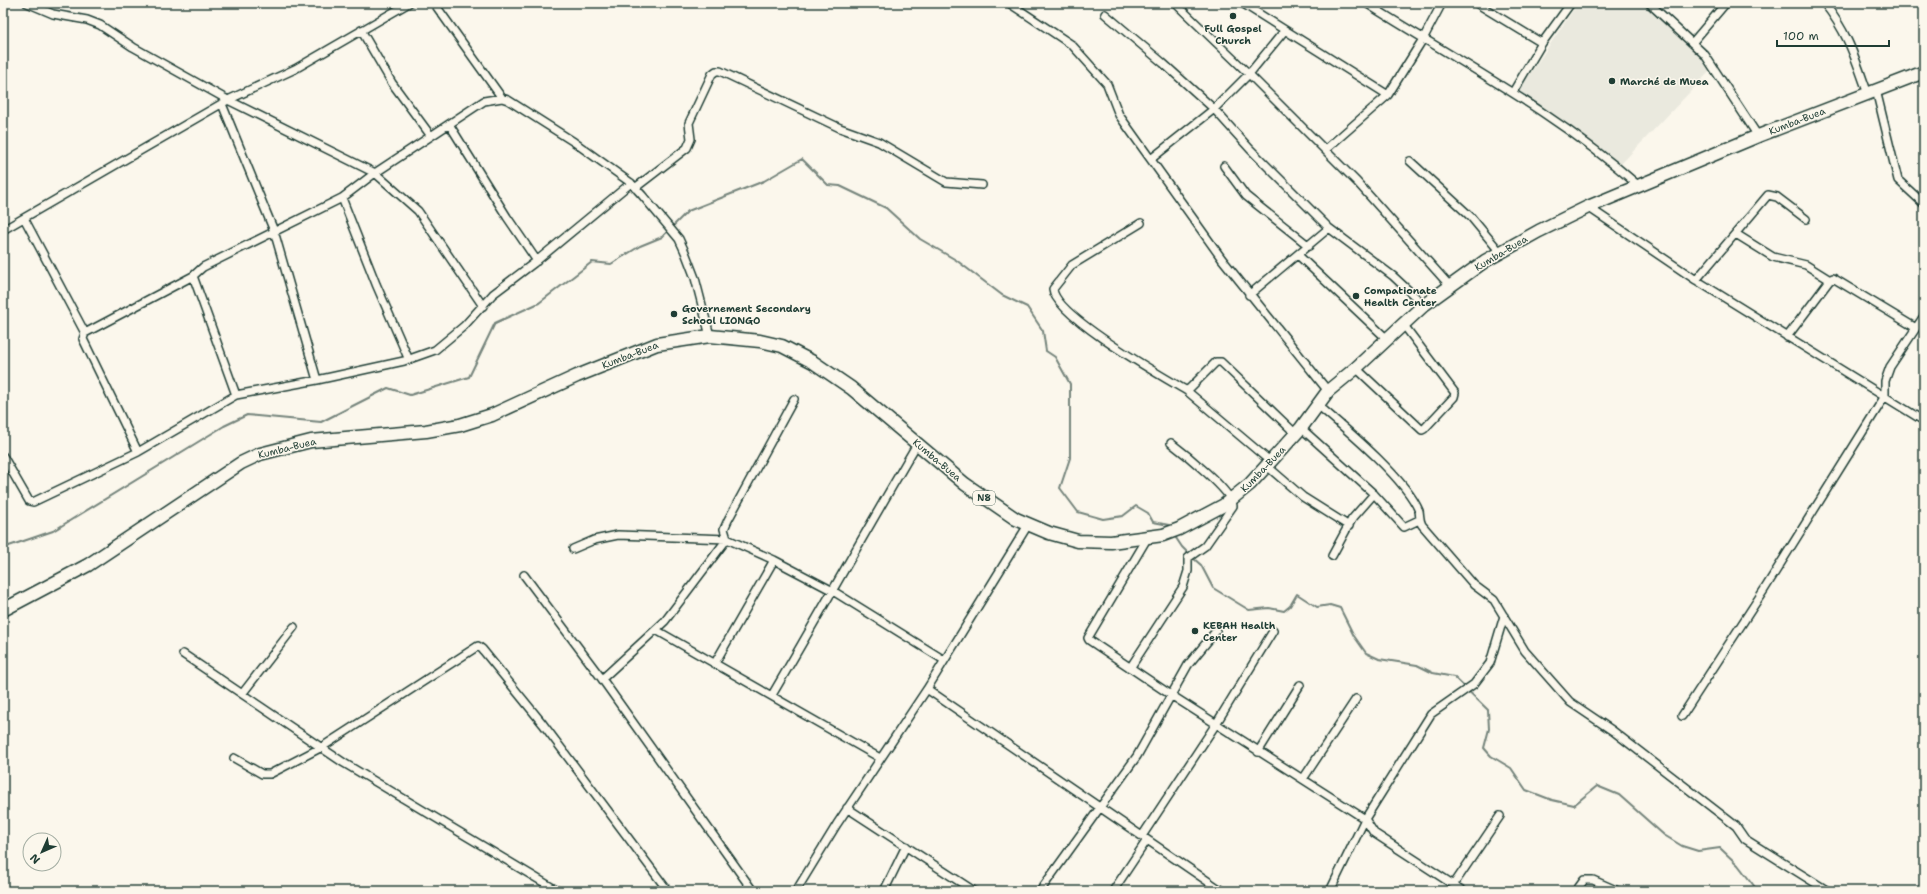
<svg xmlns="http://www.w3.org/2000/svg" width="1927" height="894" viewBox="0 0 1927 894" font-family="'Shantell Sans',sans-serif">
<style>
.built{fill:#eae9de}
.lines{fill:none;stroke-linecap:round;stroke-linejoin:round}
.stream{stroke:#74847b;stroke-width:2}
.street-casing{stroke:#1f3d34;stroke-width:10}
.highway-casing{stroke:#1f3d34;stroke-width:15}
.street{stroke:#fbf7ec;stroke-width:7}
.highway{stroke:#fbf7ec;stroke-width:12}
.poi-dot{fill:#1f3d34;stroke:#fbf7ec;stroke-width:1.5}
.labels{text-anchor:middle;dominant-baseline:central;stroke-width:3;stroke-linejoin:round;paint-order:stroke}
.shield{fill:#fbf7ec;stroke:#61756b;stroke-width:1}
.shield-label{font-size:9px;font-weight:bold;fill:#1f3d34}
.poi-label{font-size:10px;font-weight:bold;fill:#1f3d34;stroke:#fbf7ec;text-anchor:start}
.street-label{font-size:10px;fill:#1f3d34;stroke:#fbf7ec}
</style>
<rect width="100%" height="100%" fill="#fbf7ec"/>
<filter id="ink" filterUnits="userSpaceOnUse"><feTurbulence type="fractalNoise" baseFrequency=".025" numOctaves="2"/><feDisplacementMap in="SourceGraphic" scale="8" xChannelSelector="R" yChannelSelector="G"/><feConvolveMatrix kernelMatrix="1 2 1 2 8 2 1 2 1" color-interpolation-filters="sRGB"/></filter>
<g filter="url(#ink)">
<path class="built" d="M1578 3H1643L1688 44 1711 70 1621 164 1517 93Z"/>
<g class="lines">
<path class="stream" d="M672 227 688 211 764 181 802 159 828 185 840 186 886 208 920 239 956 260 1002 295 1027 307 1043 331 1046 351 1055 357 1070 384V458L1060 488 1078 512 1103 519 1123 516 1136 506 1148 513 1153 522 1169 525 1170 527
M1174 535 1182 547 1190 555
M3 548 53 531 224 426 247 415 321 422 388 388 410 395 469 377 495 323 539 303 592 262 611 264 640 246 662 237 669 230
M1193 558 1201 565 1213 588 1249 610 1269 608 1284 611 1290 606 1297 594 1317 607 1330 605 1340 608 1354 636 1366 653 1379 659 1417 665 1433 673 1454 677 1488 710 1489 729 1484 748 1491 756 1511 768 1526 790 1552 800 1574 805 1597 786 1619 795 1664 835 1682 846 1698 851 1720 848 1738 865 1758 891"/>
<defs>
<path id="street" d="M27 3 53 14 87 20 100 25 133 47 228 100 375 173 418 211 483 306
M434 3 502 98
M1009 3 1072 45 1107 84 1119 115 1222 259 1328 391
M1175 3 1249 74 1357 182 1450 286
M1242 3 1388 95
M1366 3C1459 62 1556 112 1639 186
M1476 3 1542 43
M1649 3 1705 55 1758 136
M1824 3C1848 33 1855 58 1868 94
M1105 14 1163 63 1214 109 1250 149 1329 228 1393 276 1424 305
M361 30 392 83 431 136
M1692 43 1726 3
M1876 90 1898 180 1924 204
M1513 92 1542 43 1571 3
M222 104 274 231 317 380
M449 124 507 217 537 261
M1325 150 1388 95 1423 39 1442 3
M1151 159 1214 109 1249 74 1285 30
M1410 161 1471 217 1500 252
M1224 166 1246 196 1309 246
M635 188 687 148 691 139 689 123 712 74 716 71H720L840 128 879 142 946 182 982 185
M342 198 376 284 409 360
M1588 207 1696 280 1924 421
M24 218 85 333
M1141 223 1072 265 1053 289C1055 316 1162 376 1187 391L1216 362H1221L1296 434
M3 230 228 100 295 69 409 3
M1736 234 1773 257 1806 265 1830 280
M1298 255 1387 339
M193 276 236 395
M1696 280 1768 195 1777 197 1806 219
M1249 295 1329 228
M1787 337 1830 280 1833 278 1916 328
M1356 368 1422 430 1424 429 1454 397 1455 393 1403 324
M1187 391 1271 462
M1319 406C1346 429 1406 479 1419 511 1420 515 1419 520 1422 525L1474 585 1494 600 1525 651 1570 702 1613 731 1736 826 1745 839 1828 891
M1301 428 1374 494 1404 527 1419 520
M138 452 83 339 85 333 193 276 203 267 342 198 375 173 484 101 502 98 508 100 574 142 631 183 642 195 679 239 685 252 695 278 710 336
M3 456 29 501 33 502 138 452 236 395 317 380 404 361 435 350 464 326 493 294 534 263 631 183
M1267 466 1303 497 1349 526
M1148 537 1088 638 1089 640 1171 695 1365 819 1374 833 1463 891
M573 549 594 540 618 535 727 539 774 560 833 591 944 660
M1332 556 1352 519 1374 494
M524 575 602 679 753 891
M656 630 880 758
M183 654 344 763 558 891
M715 663 774 560
M1130 668 1183 587 1188 571V558L1205 546 1233 506C1233 492 1183 452 1171 443
M602 679 665 621 727 539 724 529 728 520 794 399
M927 689 1222 891
M242 694 294 627
M772 695C821 612 868 527 917 444
M1682 716 1764 590 1885 396V381L1890 367 1924 316
M1258 752 1300 685
M234 758 262 774H270L322 747 478 646 482 649 543 724 668 891
M1303 779 1356 699
M847 808 974 891
M1142 836 1216 724 1273 631
M1454 884 1500 816
M796 891 837 824 927 689 1028 525
M884 891 906 846
M1040 891 1137 756 1188 665 1216 631
M1113 891 1147 840
M1330 891 1365 819 1431 714 1474 684 1490 663 1504 616
M1576 891 1584 880H1593L1618 891"/>
<path id="highway" d="M3 610 88 565 241 463 260 454 311 441 426 431 460 425 492 415 577 376 657 344 710 336 760 341 782 346 813 362 851 388 965 484 1016 519 1049 533 1078 541 1111 542 1163 535 1179 529 1224 505 1250 484 1301 428 1328 391 1356 368 1424 305 1485 261 1539 231 1588 207 1758 136 1924 72"/>
</defs>
<use href="#street" class="street-casing"/>
<use href="#highway" class="highway-casing"/>
<use href="#street" class="street"/>
<use href="#highway" class="highway"/>
</g>
</g>
<g class="poi-dot">
<circle cx="1233" cy="16" r="4"/>
<circle cx="1612" cy="81" r="4"/>
<circle cx="1356" cy="296" r="4"/>
<circle cx="674" cy="314" r="4"/>
<circle cx="1195" cy="631" r="4"/>
</g>
<g class="labels">
<rect class="shield" x="973" y="491" width="22" height="14" rx="3"/>
<g class="shield-label">
<text x="984" y="498">N8</text>
</g>
<g class="poi-label">
<text x="1233" y="28" text-anchor="middle">Full Gospel<tspan x="1233" dy="12">Church</tspan></text>
<text x="1620" y="81">Marché de Muea</text>
<text x="1364" y="290">Compationate<tspan x="1364" dy="12">Health Center</tspan></text>
<text x="682" y="308">Governement Secondary<tspan x="682" dy="12">School LIONGO</tspan></text>
<text x="1203" y="625">KEBAH Health<tspan x="1203" dy="12">Center</tspan></text>
</g>
<g class="street-label">
<text transform="translate(1797 121) rotate(-21)">Kumba-Buea</text>
<text transform="translate(1501 253) rotate(-31)">Kumba-Buea</text>
<text transform="translate(630 355) rotate(-21)">Kumba-Buea</text>
<text transform="translate(287 448) rotate(-14)">Kumba-Buea</text>
<text transform="translate(937 460) rotate(40)">Kumba-Buea</text>
<text transform="translate(1263 469) rotate(-46)">Kumba-Buea</text>
</g>
</g>
<rect width="1927" height="894" fill="none" stroke="#fbf7ec" stroke-width="16"/>
<rect x="8" y="8" width="1911" height="878" fill="none" stroke="#1f3d34" stroke-width="1.5" filter="url(#ink)"/>
<g transform="translate(42 852) rotate(225)"><circle r="19" fill="#fbf7ec" stroke="#a3ada2"/>
<path d="M0-3L7 15L0 10L-7 15Z" fill="#1f3d34"/>
<text y="-6" font-size="11" font-weight="bold" text-anchor="middle" fill="#1f3d34">N</text>
</g>
<path d="M1777 40v6h112v-6" fill="none" stroke="#1f3d34" stroke-width="2"/>
<text x="1783" y="40" font-size="12" fill="#1f3d34" stroke="#fbf7ec" stroke-width="3" paint-order="stroke">100 m</text>
</svg>
